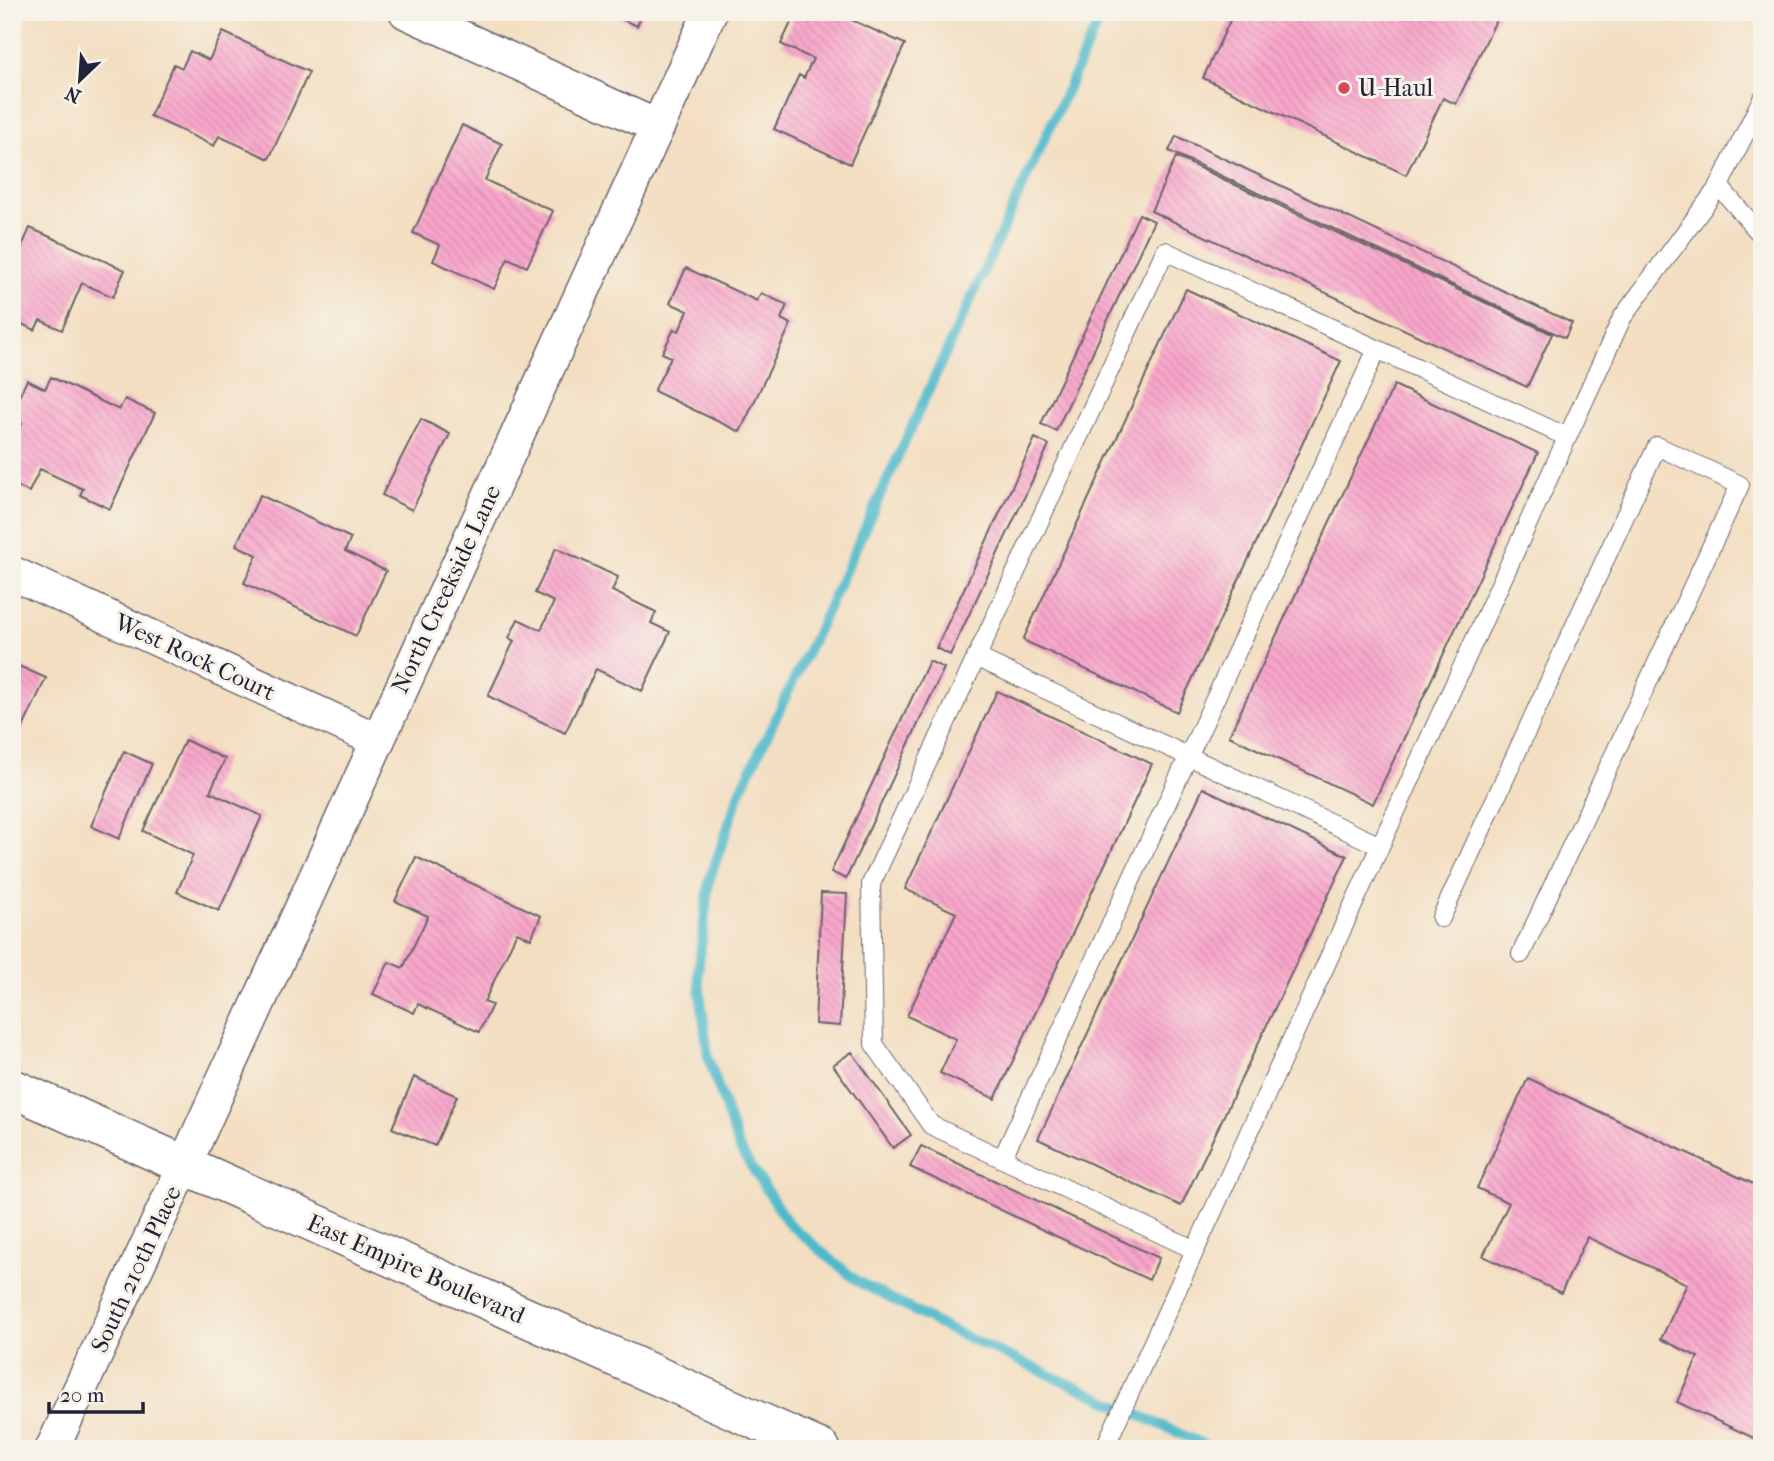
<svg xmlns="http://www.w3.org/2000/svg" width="1774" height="1461" viewBox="0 0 1774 1461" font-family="'IM FELL French Canon',serif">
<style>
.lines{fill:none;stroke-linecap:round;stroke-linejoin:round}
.stream{stroke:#4eb9cb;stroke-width:10}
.building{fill:url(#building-back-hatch)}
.service-casing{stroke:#6b646a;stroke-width:20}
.minor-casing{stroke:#6b646a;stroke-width:36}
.tertiary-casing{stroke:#6b646a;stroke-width:41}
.service{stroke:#fff;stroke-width:18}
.minor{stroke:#fff;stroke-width:33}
.tertiary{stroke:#fff;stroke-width:38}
.poi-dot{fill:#d1495b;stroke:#f7f3e8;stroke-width:2.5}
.labels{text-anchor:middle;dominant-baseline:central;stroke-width:6;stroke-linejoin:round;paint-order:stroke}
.poi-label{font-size:24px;fill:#22223b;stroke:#f7f3e8;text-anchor:start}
.street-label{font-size:24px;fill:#22223b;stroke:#f7f3e8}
</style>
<defs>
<pattern id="building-back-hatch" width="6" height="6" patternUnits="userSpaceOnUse" patternTransform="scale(1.75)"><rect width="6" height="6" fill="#f8a6ca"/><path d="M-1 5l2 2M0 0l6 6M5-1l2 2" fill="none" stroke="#d48fae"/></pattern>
</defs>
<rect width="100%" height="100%" fill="#f7f3e8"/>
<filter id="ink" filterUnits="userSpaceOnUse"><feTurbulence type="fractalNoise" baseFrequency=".0143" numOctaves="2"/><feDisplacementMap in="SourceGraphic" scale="14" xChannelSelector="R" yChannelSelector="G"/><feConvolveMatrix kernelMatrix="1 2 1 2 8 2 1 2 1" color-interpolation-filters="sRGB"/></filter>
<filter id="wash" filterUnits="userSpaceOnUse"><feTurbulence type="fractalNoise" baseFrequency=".00686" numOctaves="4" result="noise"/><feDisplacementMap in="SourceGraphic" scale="28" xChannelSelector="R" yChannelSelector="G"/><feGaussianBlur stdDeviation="1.57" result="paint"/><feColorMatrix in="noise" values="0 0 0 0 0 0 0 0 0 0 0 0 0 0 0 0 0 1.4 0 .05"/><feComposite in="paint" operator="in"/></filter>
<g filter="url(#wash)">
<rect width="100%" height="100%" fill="#f3dec1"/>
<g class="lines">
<path class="stream" d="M1103 12 824 617 740 792 709 881 698 973 708 1057 739 1148 788 1223 857 1281 946 1328 1214 1449"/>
</g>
<g id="blocks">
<path class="building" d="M12 12H21L12 32Z
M605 12H643L637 26Z
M796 12H834L905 44 850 164 774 129 799 75 804 78 813 59 781 44Z
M1234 12H1500L1456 104 1443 98 1406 175 1203 78Z
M223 32 309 72 269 159 219 136 214 146 150 116 174 64 182 68 190 51 209 60Z
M462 125 502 144 485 180 553 211 527 267 508 258 494 289 433 261 440 245 413 233Z
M1176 136 1572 323 1565 338 1169 151Z
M1176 157 1552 334 1527 387 1151 211Z
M1139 214 1154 221 1056 431 1041 424Z
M30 228 125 270 113 297 82 283 62 330 40 320 35 330 12 320V268Z
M686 268 757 301 761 293 787 305 781 319 791 324 740 432 654 391 671 357 662 353 674 329 679 331 688 311 670 303Z
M1186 289 1341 361 1177 712 1023 640Z
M51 377 119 410 125 399 155 413 110 509 80 495 83 489 40 469 29 492 12 484V443L22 424 12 419V411L27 380 45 389Z
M1394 385 1538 453 1373 804 1229 736Z
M421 419 450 434 412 510 382 495Z
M1035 438 1049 445 950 655 936 648Z
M260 495 351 538 345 551 386 571 356 636 244 583 257 555 236 545Z
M556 548 618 577 612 591 656 612 651 623 670 632 642 691 596 669 565 733 488 696 514 641 509 638 518 619 541 630 554 602 535 593Z
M929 661 944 668 846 879 831 872Z
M12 663 46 678 12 751Z
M997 691 1152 764 995 1099 940 1073 956 1039 907 1016 956 913 905 889Z
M185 740 225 759 210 792 262 816 219 911 177 892 193 855 143 831Z
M124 751 152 764 119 839 91 826Z
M1203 788 1347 856 1181 1206 1038 1139Z
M416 857 541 916 531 939 517 932 484 1002 492 1005 479 1032 418 1004 414 1013 373 994 389 962 403 968 428 916 395 901Z
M821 893 847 894 840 1026 815 1024Z
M852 1052 911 1135 893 1148 833 1065Z
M414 1077 457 1096 435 1146 392 1128Z
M1528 1078 1762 1188V1442L1677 1402 1698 1357 1661 1339 1687 1284 1587 1237 1561 1293 1483 1256 1509 1203 1477 1188Z
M921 1146 1159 1258 1149 1280 910 1167Z"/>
</g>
</g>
<g filter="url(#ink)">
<use href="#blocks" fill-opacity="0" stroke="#6b646a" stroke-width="2"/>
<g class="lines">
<defs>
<path id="service" d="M1719 186 1762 236
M976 657 1380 846
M1441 918 1657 446 1740 485 1521 954
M1762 1153V1154
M1002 1159 1377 349
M1195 1250 931 1125 874 1044 871 884 1165 251 1567 437
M1104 1449 1622 318 1719 186 1762 99"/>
<path id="minor" d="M406 12 658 127
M12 573 377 740
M52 1449 184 1166 710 12"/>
<path id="tertiary" d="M12 1088 821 1449"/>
</defs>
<use href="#service" class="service-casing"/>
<use href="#minor" class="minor-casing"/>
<use href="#tertiary" class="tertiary-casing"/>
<use href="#service" class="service"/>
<use href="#minor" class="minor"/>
<use href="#tertiary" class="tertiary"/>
</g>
</g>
<circle class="poi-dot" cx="1344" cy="88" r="7"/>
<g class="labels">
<g class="poi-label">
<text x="1358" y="88">U-Haul</text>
</g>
<g class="street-label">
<text transform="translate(446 589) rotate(-65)">North Creekside Lane</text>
<text transform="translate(195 657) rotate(25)">West Rock Court</text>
<text transform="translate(136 1269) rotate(-65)">South 210th Place</text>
<text transform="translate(416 1269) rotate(24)">East Empire Boulevard</text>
</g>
</g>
<rect width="1774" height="1461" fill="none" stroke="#f7f3e8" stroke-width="42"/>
<g transform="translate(80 80) rotate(205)" stroke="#f7f3e8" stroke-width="5" paint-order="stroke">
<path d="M0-5L12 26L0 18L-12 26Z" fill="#22223b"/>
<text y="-10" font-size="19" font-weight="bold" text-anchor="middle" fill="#22223b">N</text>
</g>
<path d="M49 1402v10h94v-10" fill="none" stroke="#22223b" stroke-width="3.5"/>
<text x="60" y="1402" font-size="21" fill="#22223b" stroke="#f7f3e8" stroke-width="5" paint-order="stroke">20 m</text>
</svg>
